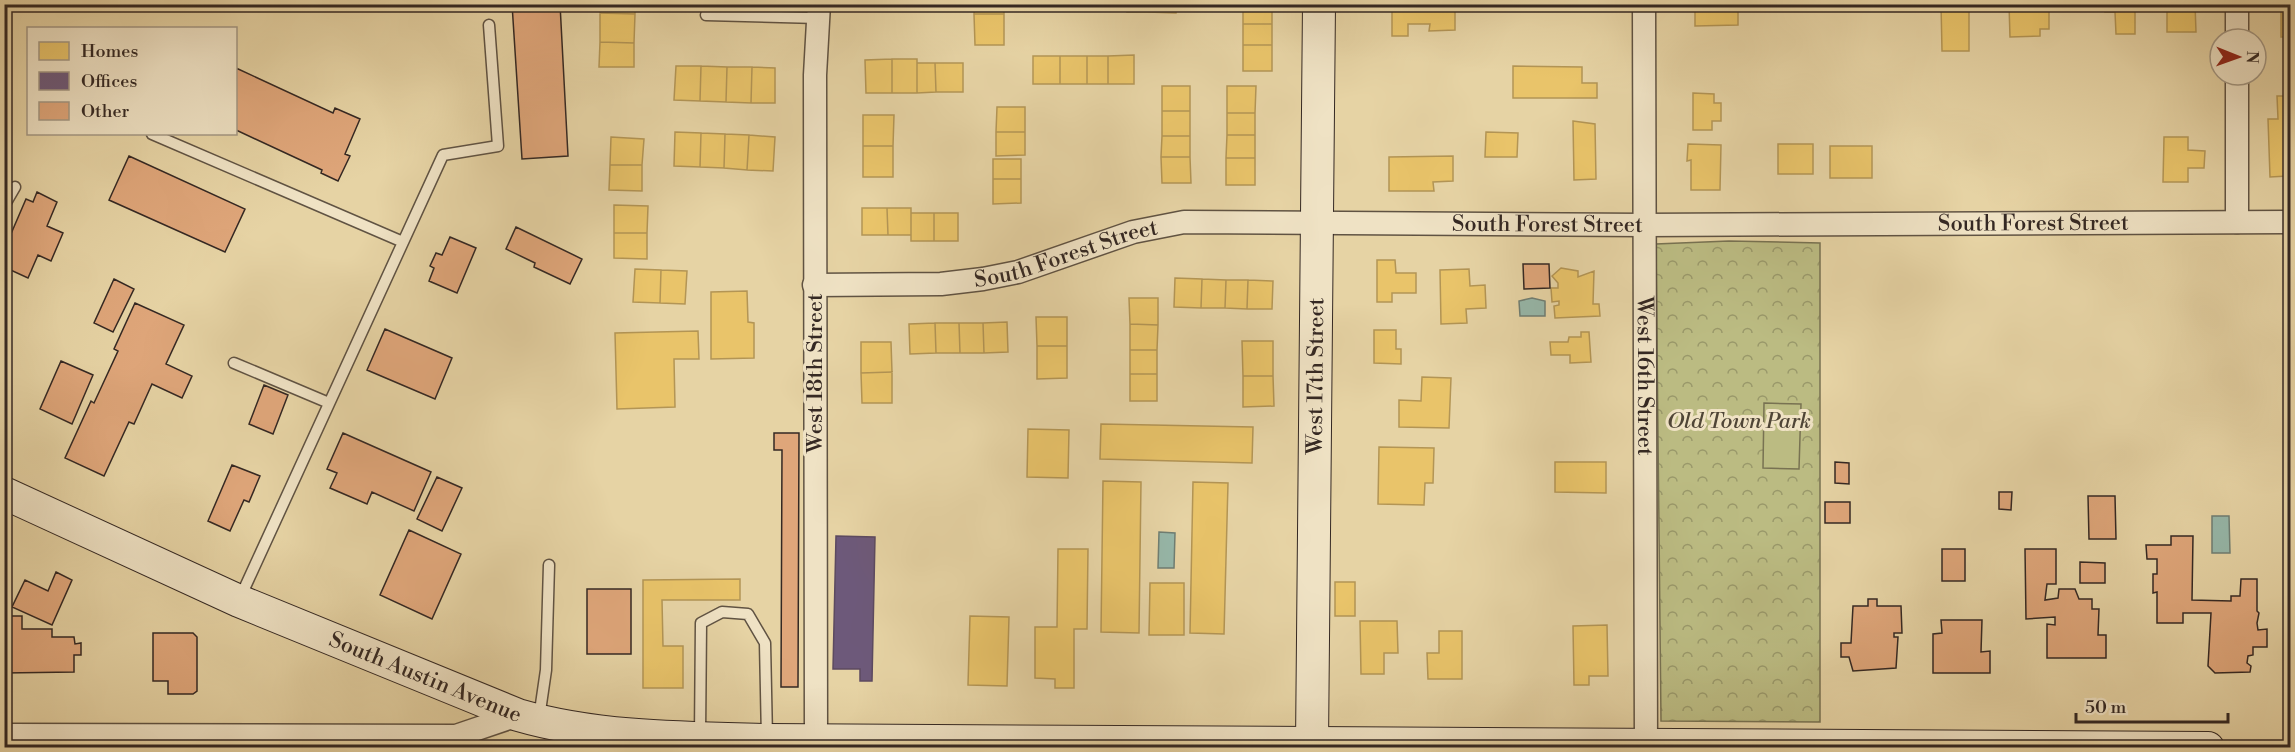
<svg xmlns="http://www.w3.org/2000/svg" width="2295" height="752" viewBox="0 0 2295 752" font-family="'Libre Bodoni',serif">
<style>
.forest{fill:url(#forest-crowns);stroke:#787252;stroke-width:1.5}
.pitch{fill:#bbbb82;stroke:#787252;stroke-width:1.5}
.water{fill:#96b7a9;stroke:#6f7e73;stroke-width:1.5}
.homes{fill:#e9c46a;stroke:#b39555;stroke-width:1.5}
.offices{fill:#6d597a;stroke:#5c4a60;stroke-width:1.5}
.building{fill:#dfa67a;stroke:#342823;stroke-width:1.5}
.lines{fill:none;stroke-linecap:round;stroke-linejoin:round}
.lane-casing{stroke:#605343;stroke-width:13}
.street-casing{stroke:#605343;stroke-width:25}
.secondary-casing{stroke:#342823;stroke-width:34}
.lane{stroke:#efe2c4;stroke-width:10}
.street{stroke:#efe2c4;stroke-width:22}
.secondary{stroke:#efe2c4;stroke-width:32}
.labels{text-anchor:middle;dominant-baseline:central;stroke-width:6;stroke-linejoin:round;paint-order:stroke}
.street-label{font-size:22px;fill:#342823;stroke:#efe2c4}
.park-label{font-size:22px;font-style:italic;fill:#4f4536;stroke:#efe2c4}
</style>
<defs>
<pattern id="forest-crowns" width="20" height="18" patternUnits="userSpaceOnUse" patternTransform="scale(1.5)"><rect width="20" height="18" fill="#bbbb82"/><path d="M2 6a3 3 0 1 1 6 0M12 15a3 3 0 1 1 6 0" fill="none" stroke="#99986a"/></pattern>
</defs>
<rect width="100%" height="100%" fill="#e6d3a4"/>
<filter id="stains"><feTurbulence type="fractalNoise" baseFrequency=".00333" numOctaves="4"/><feColorMatrix values="0 0 0 0 .2 0 0 0 0 .09 0 0 0 0 .02 0 0 0 .5 -.17"/></filter>
<radialGradient id="worn" r=".72"><stop offset=".6" stop-color="#630" stop-opacity="0"/><stop offset="1" stop-color="#630" stop-opacity=".3"/></radialGradient>
<path class="forest" d="M1729 241 1820 243V722L1661 721 1656 244Z"/>
<path class="pitch" d="M1764 403 1801 404 1799 469 1763 468Z"/>
<path class="water" d="M1532 298 1545 301V316H1520L1519 301Z
M2212 516H2229L2230 553H2212Z
M1159 532 1175 533 1174 568H1158Z"/>
<path class="homes" d="M601 4H635V14L600 13Z
M975 4H1004V14H974Z
M1079 4H1105L1104 8H1079Z
M1105 4H1128V9L1104 8Z
M1128 4H1148V12H1127Z
M1148 4H1177L1176 13 1148 12Z
M1243 4H1272V24H1243Z
M1695 4H1738V25L1695 26Z
M1941 4H1969V51H1942Z
M2009 4H2049V29H2040V36L2010 37Z
M2105 4H2146V11H2135V34H2116L2115 12H2105Z
M2167 4H2195L2196 32H2167Z
M2281 4H2290V37H2281Z
M1392 6H1455V30L1429 31 1430 24H1408V36H1392Z
M600 13 635 14 634 43 600 42Z
M974 14H1004V45H975Z
M1243 24H1272V45H1243Z
M600 42 634 43V67H599Z
M1243 45H1272V71H1243Z
M1134 55V84H1108V56Z
M1033 56H1060V84H1033Z
M1060 56H1087V84H1060Z
M1087 56H1108V84H1087Z
M892 59H917V93H892Z
M892 59V93H866L865 60Z
M917 63H935L936 92 917 93Z
M935 63H963V92H936Z
M676 66H701L700 101 674 100Z
M701 66 727 67 726 102 700 101Z
M1513 66 1582 67V83H1597V98H1513Z
M727 67H752L751 103 726 102Z
M752 67 775 68V103H751Z
M1162 86H1190V111H1162Z
M1227 86H1256L1255 113H1227Z
M1693 93 1714 94V103H1721V121H1712V130H1693Z
M2277 96H2290V176L2270 177 2268 119H2278Z
M997 107H1025V132H996Z
M1162 111H1190V136H1162Z
M1227 113H1255V135H1227Z
M863 115H894L893 146H863Z
M1573 121 1595 124 1596 179 1574 180Z
M675 132 701 133 700 167 674 166Z
M996 132H1025V155L996 156Z
M1486 132 1518 133 1517 157H1485Z
M701 133 725 134 724 168 700 167Z
M725 134 749 135 747 170 724 168Z
M749 135 775 137 773 171 747 170Z
M1227 135H1255V158H1226Z
M1162 136H1190V157H1161Z
M611 137 644 139 642 165H610Z
M2164 137H2188V150L2205 151 2204 168H2188V182H2163Z
M1688 144 1721 145 1720 190H1691V160L1687 161Z
M1778 144H1813V174H1778Z
M863 146H893V177H863Z
M1830 146H1872V178H1830Z
M1453 156V181L1433 182 1434 191H1389V157Z
M1161 157H1190L1191 183H1162Z
M1226 158H1255V185H1226Z
M993 159H1021V179H993Z
M610 165H642V191L609 190Z
M993 179H1021V203L993 204Z
M614 205 648 206 647 233H614Z
M862 208H887L888 235H862Z
M887 208H911V235H888Z
M911 213H934V241H911Z
M934 213H958V241H934Z
M614 233H647V259L614 258Z
M1377 260H1395L1396 273H1416V293H1392V302H1377Z
M1561 268 1578 271V277L1594 271 1593 304H1599L1600 316 1555 318 1554 306 1559 305V301L1552 302 1551 288H1558V283L1552 276Z
M635 269 661 270 660 303 633 302Z
M1469 269 1470 286 1485 285 1486 308 1466 309 1467 323 1441 324 1440 270Z
M661 270 687 271 685 304 660 303Z
M1175 278 1202 279 1201 308 1174 307Z
M1202 279 1226 280 1225 308H1201Z
M1226 280H1248L1247 309 1225 308Z
M1248 280 1273 281 1272 309H1247Z
M747 291 748 322 754 323V358L711 359V292Z
M1129 298H1158V325L1130 324Z
M1036 317H1067V346H1037Z
M1007 322 1008 352 984 353 983 323Z
M935 323H959L960 353H936Z
M935 323 936 353 910 354 909 324Z
M959 323H983L984 353H960Z
M1130 324 1158 325 1157 350H1130Z
M1374 330H1396V349H1401V364L1374 363Z
M698 331 699 359H674L675 407 617 409 615 333Z
M1581 332H1589L1591 362 1570 363V355H1551L1550 342H1568L1569 337H1581Z
M1242 341H1273V376H1243Z
M861 342H891L892 372 861 373Z
M1037 346H1067V378L1037 379Z
M1130 350H1157V374H1130Z
M892 372V403H862L861 373Z
M1130 374H1157V401H1130Z
M1243 376H1273L1274 406 1243 407Z
M1422 377 1451 378 1449 428 1399 427V400L1421 401Z
M1101 424 1253 427 1252 463 1100 459Z
M1028 429 1069 430 1068 478 1027 477Z
M1379 447 1434 448 1433 483H1425L1424 505 1378 504Z
M1555 462H1606V493L1555 492Z
M1103 481 1141 482 1139 633 1101 632Z
M1193 482 1228 483 1224 634 1190 633Z
M1058 549H1088L1087 629H1074V688H1055V679L1035 678V627H1057Z
M740 579V600H662L663 646H683V688H643V580Z
M1335 582H1355V616H1335Z
M1150 583H1184V635H1149Z
M970 616 1009 617 1007 686 968 685Z
M1360 621H1397L1398 653H1384V674H1361Z
M1607 625 1608 676H1589V685H1574L1573 626Z
M1439 631H1462V679H1428L1427 653H1439Z"/>
<path class="offices" d="M836 536 875 537 872 681H860V669H833Z"/>
<path class="building" d="M512 4H560L568 156 522 159Z
M236 68 333 113 335 108 360 119 345 154 350 156 338 181 321 173 322 170 236 130Z
M129 156 245 209 225 252 109 200Z
M37 192 57 202 47 226 63 233 51 261 38 255 28 278 4 267V242L7 243 26 199 33 202Z
M516 227 582 259 570 284 534 267 535 263 506 249Z
M450 237 476 248 457 293 429 281 434 268 430 266 436 253 442 255Z
M1523 264H1549L1550 288 1524 289Z
M114 279 134 289 113 332 94 323Z
M135 303 184 325 166 364 192 376 182 398 152 384 134 424 129 422 104 476 65 458 91 401 94 403 118 351 114 349Z
M385 329 452 358 435 399 367 370Z
M61 361 93 375 72 424 40 409Z
M264 385 288 395 273 434 249 424Z
M343 433 431 472 414 511 372 492 367 504 330 488 337 473 327 469Z
M774 433H799L798 687H781L782 450H774Z
M1835 462 1849 463V484L1835 483Z
M232 465 260 476 249 502 244 500 230 531 208 521Z
M437 477 462 488 442 531 417 519Z
M1999 492H2012L2011 510 1999 509Z
M2088 496H2115L2116 539H2089Z
M1825 502H1850V523H1825Z
M409 530 461 554 432 619 380 595Z
M2171 536H2193L2192 600 2231 601V596H2240L2241 579H2257V611L2259 613 2257 623 2258 630 2267 629V647H2253V655L2248 656 2247 663 2251 666 2250 672 2215 673 2208 666 2211 613H2183V623H2157V592L2153 593V574H2157V559H2147L2146 545H2171Z
M1942 549H1965V581H1942Z
M2025 549H2056V584H2047L2045 600 2058 598 2059 589H2075L2079 599H2092V609H2099L2098 635H2106V658H2047V624L2055 625V617L2026 619Z
M2080 562 2105 563V583H2080Z
M56 572 72 580 52 625 12 607 25 580 48 591Z
M587 589H631V654H587Z
M1868 599H1877V606H1901L1902 633H1894V637H1898L1896 668 1853 671 1849 657H1841V643H1851L1853 606H1868Z
M4 616H22V629H52V637H74L75 644 81 643V655H74V672L4 673Z
M1941 620H1982L1981 652 1990 651V673H1933V634L1942 633Z
M153 633H193L197 637V691L193 694H168V681H153Z"/>
<g class="lines">
<defs>
<path id="lane" d="M706 15 818 18
M152 134 403 242
M4 206 15 187
M234 363 329 403
M240 598 443 155 498 146 489 25
M539 718 546 670 549 565
M700 735 701 623 722 612 748 614 765 643 767 739"/>
<g id="street">
<path id="s1" d="M1644 4 1646 748"/>
<path d="M2237 39V4"/>
<path d="M2237 222V75"/>
<path id="s2" d="M814 285 941 284 983 279 1018 272 1133 232 1184 222 1645 225 2290 222"/>
<path d="M4 735 456 736 518 715"/>
<path d="M816 741 815 75 819 4"/>
</g>
<g id="secondary">
<path id="s3" d="M4 493 239 601 518 715C597 738 685 738 767 740L2208 748"/>
<path id="s4" d="M1312 744 1319 4"/>
</g>
</defs>
<use href="#lane" class="lane-casing"/>
<use href="#street" class="street-casing"/>
<use href="#secondary" class="secondary-casing"/>
<use href="#lane" class="lane"/>
<use href="#street" class="street"/>
<use href="#secondary" class="secondary"/>
</g>
<g class="labels">
<g class="street-label">
<text stroke="none"><textPath href="#s2" startOffset="1228">South Forest Street</textPath></text>
<text stroke="none"><textPath href="#s2" startOffset="742">South Forest Street</textPath></text>
<text stroke="none"><textPath href="#s2" startOffset="256">South Forest Street</textPath></text>
<text transform="translate(815 373) rotate(-90)">West 18th Street</text>
<text stroke="none"><textPath href="#s4" startOffset="368">West 17th Street</textPath></text>
<text stroke="none"><textPath href="#s1" startOffset="372">West 16th Street</textPath></text>
<text stroke="none"><textPath href="#s3" startOffset="460">South Austin Avenue</textPath></text>
</g>
<g class="park-label">
<text x="1739" y="421">Old Town Park</text>
</g>
</g>
<rect width="2295" height="752" fill="none" stroke="#e6d3a4" stroke-width="24"/>
<rect x="6" y="6" width="2283" height="740" fill="none" stroke="#342823" stroke-width="3"/>
<rect x="12" y="12" width="2271" height="728" fill="none" stroke="#342823" stroke-width="1.5"/>
<rect x="27" y="27" width="210" height="108" fill="#efe2c4" stroke="#a49884" stroke-width="1.5"/>
<rect x="39" y="42" width="30" height="18" fill="#e9c46a" stroke="#a49884" stroke-width="1.5"/>
<text x="81" y="57" font-size="18" fill="#342823">Homes</text>
<rect x="39" y="72" width="30" height="18" fill="#6d597a" stroke="#a49884" stroke-width="1.5"/>
<text x="81" y="87" font-size="18" fill="#342823">Offices</text>
<rect x="39" y="102" width="30" height="18" fill="#dfa67a" stroke="#a49884" stroke-width="1.5"/>
<text x="81" y="117" font-size="18" fill="#342823">Other</text>
<g transform="translate(2238 57) rotate(91)"><circle r="28" fill="#efe2c4" stroke="#a49884" stroke-width="1.5"/>
<path d="M0-4.5L10 22L0 15L-10 22Z" fill="#8f2418"/>
<text y="-9" font-size="16" font-weight="bold" text-anchor="middle" fill="#342823">N</text>
</g>
<path d="M2076 713v9h152v-9" fill="none" stroke="#342823" stroke-width="3"/>
<text x="2085" y="713" font-size="18" fill="#342823" stroke="#efe2c4" stroke-width="4.5" paint-order="stroke">50 m</text>
<rect width="100%" height="100%" filter="url(#stains)"/>
<rect width="100%" height="100%" fill="url(#worn)"/>
</svg>
